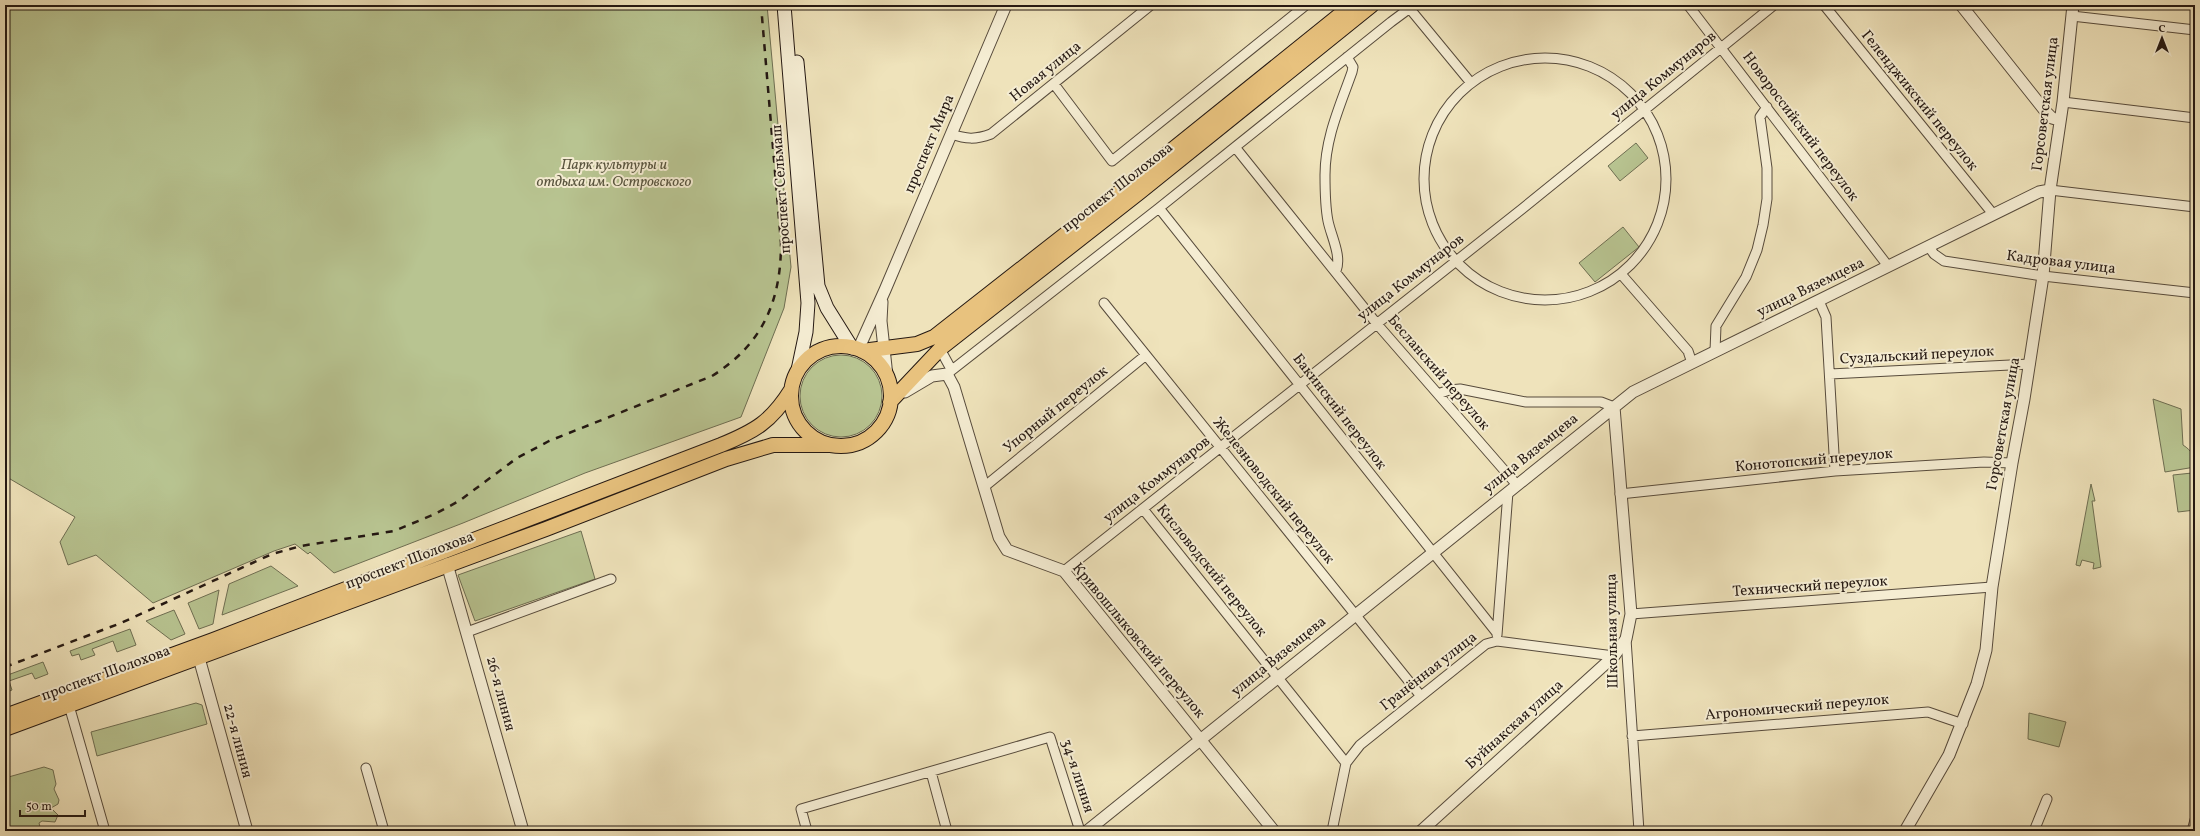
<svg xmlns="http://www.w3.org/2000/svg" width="2200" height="836" viewBox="0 0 2200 836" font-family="Vollkorn,serif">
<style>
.green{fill:#b8c491;stroke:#6e6e52}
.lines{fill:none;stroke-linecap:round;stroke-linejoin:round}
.minor-casing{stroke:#574b3c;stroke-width:11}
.tertiary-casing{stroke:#574b3c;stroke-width:13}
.secondary-casing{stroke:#241812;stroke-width:15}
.primary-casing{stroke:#241812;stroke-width:16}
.minor{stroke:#f5edd3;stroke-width:9}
.tertiary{stroke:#f5edd3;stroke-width:11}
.secondary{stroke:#f5edd3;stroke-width:13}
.primary{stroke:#e8c27e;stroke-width:14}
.rail{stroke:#241812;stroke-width:2.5;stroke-dasharray:7 7;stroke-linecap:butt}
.labels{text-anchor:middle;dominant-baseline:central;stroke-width:4;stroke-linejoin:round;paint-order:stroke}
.street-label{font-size:15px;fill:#241812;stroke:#f5edd3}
.park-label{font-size:15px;font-style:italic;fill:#58543e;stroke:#f5edd3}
</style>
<rect width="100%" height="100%" fill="#efe3bb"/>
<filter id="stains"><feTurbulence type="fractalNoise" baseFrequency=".005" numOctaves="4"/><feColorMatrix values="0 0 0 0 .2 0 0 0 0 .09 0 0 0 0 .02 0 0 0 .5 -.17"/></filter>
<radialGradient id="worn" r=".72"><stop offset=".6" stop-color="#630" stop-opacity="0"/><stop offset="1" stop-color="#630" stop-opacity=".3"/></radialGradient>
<path class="green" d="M5 5H767L791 267 784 308 741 417 585 473 463 523 334 573 310 552 308 554 295 544 274 551 153 603 96 555 68 565 60 542 75 517 5 476Z
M1636 143 1648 158 1620 181 1608 166Z
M1623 227 1639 247 1595 282 1579 263Z
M800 396a41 41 0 1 1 82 0a41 41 0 1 1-82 0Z
M2153 399 2181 409 2183 445C2192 451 2195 456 2195 467L2165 472Z
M2192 473 2195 510 2178 512 2173 475Z
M2091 484 2095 501H2092L2101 567 2093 569 2094 563 2082 560 2080 566 2076 565Z
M581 531 595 579 475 621 458 575Z
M271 566 298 586 222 615 229 584Z
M219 590 213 624 199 629 188 603Z
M174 610 185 634 171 640 146 621Z
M130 629 136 645 117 652 113 641 92 649 95 655 81 660 79 654 72 656 70 651Z
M43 662 48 674 35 679 32 673 9 681 12 690 5 693V676Z
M196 703 202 705 207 724 97 756 91 732Z
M2029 713 2066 722 2059 747 2028 739Z
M44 767 53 770 56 784 54 789 59 800 58 804 51 808 58 815 55 822 42 821 39 823 41 831H5V778Z"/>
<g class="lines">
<defs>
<path id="minor" d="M1688 5 1888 266
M1824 5 1993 214
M1410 9 1471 83
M2072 16 2195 30
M1424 179a121 121 0 1 1 242 0a121 121 0 1 1-242 0Z
M1054 84 1112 161 1306 5
M2063 102 2195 118
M951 134C966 139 975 140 991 134L1151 5
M1235 147 1377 324 1517 485
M2050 190 2195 207
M1159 208 1497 633
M1929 247 1934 254 1944 261 2043 276 2195 293
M1336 271C1342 256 1331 236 1328 221 1325 206 1325 190 1325 175 1325 138 1340 106 1352 72L1353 67 1347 57
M1621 274 1688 351 1692 363
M1819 301 1826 317 1835 471
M1104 303 1420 695
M940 349 951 369
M1715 351 1716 326 1746 277 1757 250 1763 225 1767 199V168L1760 117 1767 107
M947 374 1159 208 1391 22 1414 5
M1830 374 2030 364
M1438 394 1449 390 1460 389 1526 402H1601L1614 407
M984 487 1146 355
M1620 494 1835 471 1984 462 2012 463
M1143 509 1346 763
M1064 571 1522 209 1774 5
M1631 614 1992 587
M467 632 611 579
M1497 635 1508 492
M1626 639 1639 831
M68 702 105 831
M1632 736 1928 712 1963 724
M366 768 384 831
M931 772 947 831
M807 831 801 809 1050 737 1080 831
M1332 831 1346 763 1360 745 1486 644 1497 641 1614 656
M2034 831 2047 799
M2192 831 2195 820"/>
<path id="tertiary" d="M1961 5 2046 112 2052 118 2059 120
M882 302 881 321 887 376
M858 350 885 290 1006 5
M905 392 932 376 947 374 954 387 999 537 1007 550 1064 571 1274 831
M447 564 523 831
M199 658 247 831
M1087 831 1633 392 2039 192 2050 190
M1421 831 1614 656 1626 639 1631 614 1614 407
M1905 831 1949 755 1977 684 1986 650 1992 587 2012 463 2024 399 2043 276 2050 190 2063 102 2073 5"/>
<path id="secondary" d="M784 5 808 303 806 332 798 370
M797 62 818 286 827 308 852 348"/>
<path id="primary" d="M791 396a50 50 0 1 1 100 0a50 50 0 1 1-100 0Z
M862 351 917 344 934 337 1132 182 1352 5
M890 402 941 348 1140 192 1372 5
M5 716 213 640 721 445C755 431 771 422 791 390
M5 729 546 529 726 459 773 445H830"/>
</defs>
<use href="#minor" class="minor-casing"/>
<use href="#tertiary" class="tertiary-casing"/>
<use href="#secondary" class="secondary-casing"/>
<use href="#primary" class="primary-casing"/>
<use href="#minor" class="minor"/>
<use href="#tertiary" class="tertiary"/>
<use href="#secondary" class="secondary"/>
<use href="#primary" class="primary"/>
<path class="rail" d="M5 667 121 623 272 554 301 546 394 531 435 514 459 501 517 458 549 441 712 376C763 344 781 301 781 243L761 5"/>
</g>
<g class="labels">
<g class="street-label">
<text transform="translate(1046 72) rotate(-39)">Новая улица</text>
<text transform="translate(1664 76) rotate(-39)">улица Коммунаров</text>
<text transform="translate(1919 101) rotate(51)">Геленджикский переулок</text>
<text transform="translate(2046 104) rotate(-83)">Горсоветская улица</text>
<text transform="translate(1800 127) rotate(53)">Новороссийский переулок</text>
<text transform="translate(930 144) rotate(-67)">проспект Мира</text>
<text transform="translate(1118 188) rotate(-38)">проспект Шолохова</text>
<text transform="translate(782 189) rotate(-94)">проспект Сельмаш</text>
<text transform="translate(2061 263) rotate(7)">Кадровая улица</text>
<text transform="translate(1411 278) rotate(-38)">улица Коммунаров</text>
<text transform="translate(1811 288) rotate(-26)">улица Вяземцева</text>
<text transform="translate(1917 356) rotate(-3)">Суздальский переулок</text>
<text transform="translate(1438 373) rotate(49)">Бесланский переулок</text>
<text transform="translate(1056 410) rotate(-39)">Упорный переулок</text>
<text transform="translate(1339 412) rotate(52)">Бакинский переулок</text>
<text transform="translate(2004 424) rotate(-80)">Горсоветская улица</text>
<text transform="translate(1531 454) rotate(-39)">улица Вяземцева</text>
<text transform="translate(1814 461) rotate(-5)">Конотопский переулок</text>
<text transform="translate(1157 480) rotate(-38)">улица Коммунаров</text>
<text transform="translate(1273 491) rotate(51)">Железноводский переулок</text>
<text transform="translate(410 561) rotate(-21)">проспект Шолохова</text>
<text transform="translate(1211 571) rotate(51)">Кисловодский переулок</text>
<text transform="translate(1810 587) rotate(-4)">Технический переулок</text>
<text transform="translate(1613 631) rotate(-91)">Школьная улица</text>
<text transform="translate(1138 641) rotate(50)">Кривошлыковский переулок</text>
<text transform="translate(1279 657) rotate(-39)">улица Вяземцева</text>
<text transform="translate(1429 672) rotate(-38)">Гранённая улица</text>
<text transform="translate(106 674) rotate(-20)">проспект Шолохова</text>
<text transform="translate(500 694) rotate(75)">26-я линия</text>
<text transform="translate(1797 708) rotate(-5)">Агрономический переулок</text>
<text transform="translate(1515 725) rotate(-42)">Буйнакская улица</text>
<text transform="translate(237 741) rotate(75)">22-я линия</text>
<text transform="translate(1077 776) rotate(72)">34-я линия</text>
</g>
<g class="park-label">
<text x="614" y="165">Парк культуры и<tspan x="614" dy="17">отдыха им. Островского</tspan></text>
</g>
</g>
<rect width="2200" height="836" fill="none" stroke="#efe3bb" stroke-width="20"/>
<rect x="6" y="6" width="2188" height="824" fill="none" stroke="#241812" stroke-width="2"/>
<rect x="10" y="10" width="2180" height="816" fill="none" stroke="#241812"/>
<g transform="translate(2162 38)" stroke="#f5edd3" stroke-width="3" paint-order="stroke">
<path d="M0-3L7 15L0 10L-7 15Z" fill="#241812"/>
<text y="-6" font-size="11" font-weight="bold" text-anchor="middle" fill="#241812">С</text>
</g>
<path d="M20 810v6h65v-6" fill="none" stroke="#241812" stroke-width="2"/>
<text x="26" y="810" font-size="12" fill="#241812" stroke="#f5edd3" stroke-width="3" paint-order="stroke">50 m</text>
<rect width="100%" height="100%" filter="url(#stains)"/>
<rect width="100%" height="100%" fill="url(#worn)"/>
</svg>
